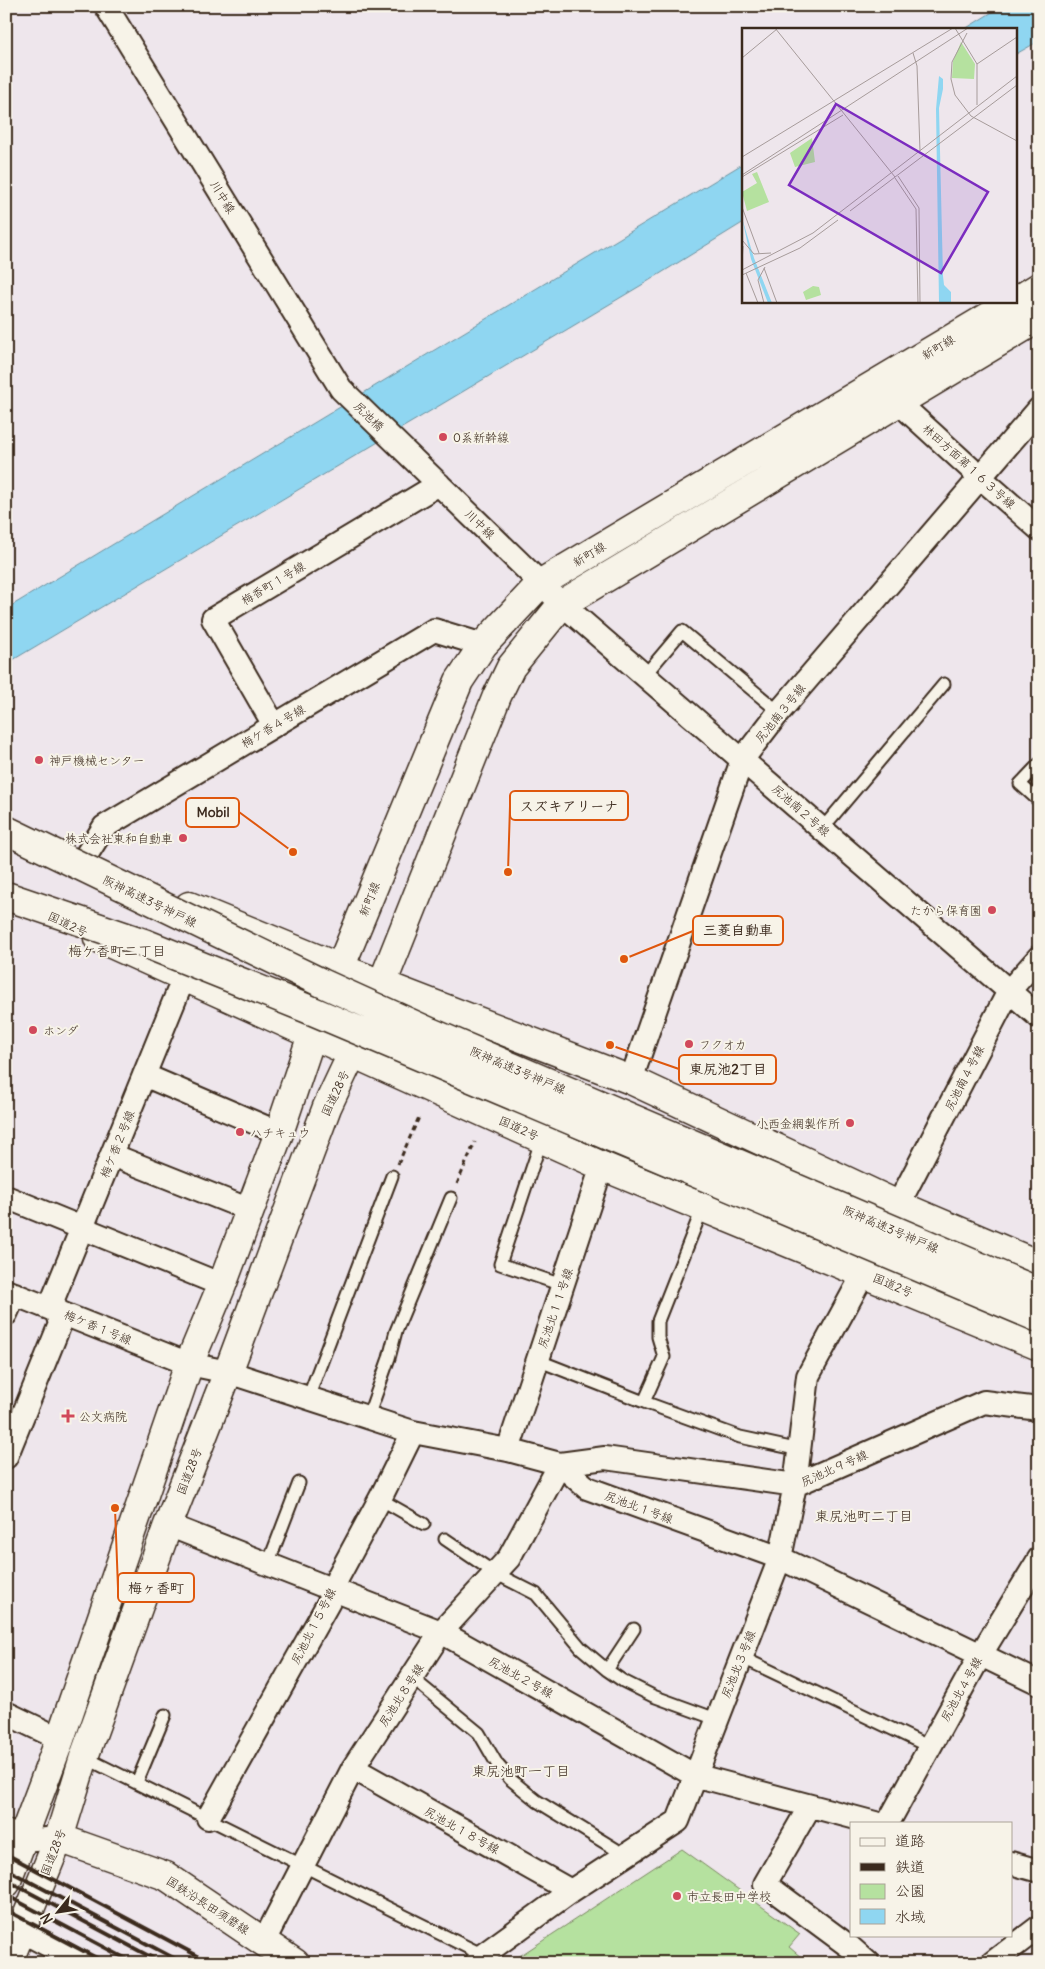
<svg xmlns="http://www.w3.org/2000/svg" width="1045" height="1969" viewBox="0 0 1045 1969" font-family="Delius,'Klee One',sans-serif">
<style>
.green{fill:#b5e19f;stroke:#78865e}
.water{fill:#8fd6f1;stroke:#6d919d}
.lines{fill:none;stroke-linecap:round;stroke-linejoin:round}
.service-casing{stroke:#3b2a1e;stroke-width:15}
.minor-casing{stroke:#3b2a1e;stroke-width:26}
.tertiary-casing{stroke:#3b2a1e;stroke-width:31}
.trunk-casing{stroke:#3b2a1e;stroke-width:31}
.path{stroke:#3b2a1e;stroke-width:3;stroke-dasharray:5 4;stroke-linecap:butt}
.service{stroke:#f7f3e8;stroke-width:11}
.minor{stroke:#f7f3e8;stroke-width:22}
.tertiary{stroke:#f7f3e8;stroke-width:28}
.trunk{stroke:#f7f3e8;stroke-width:28}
.rail{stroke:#3b2a1e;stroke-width:4}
.motorway-bridge-casing{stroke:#3b2a1e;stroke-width:31;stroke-linecap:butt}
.motorway-bridge{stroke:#f7f3e8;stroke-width:28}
.poi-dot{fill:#d1495b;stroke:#f7f3e8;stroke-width:2}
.labels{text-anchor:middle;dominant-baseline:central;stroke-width:4;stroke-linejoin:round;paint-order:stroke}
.street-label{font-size:12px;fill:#3b2a1e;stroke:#f7f3e8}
.poi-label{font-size:12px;fill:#3b2a1e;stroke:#f7f3e8;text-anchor:start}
.neighbourhood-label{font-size:14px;fill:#3b2a1e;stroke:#f7f3e8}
.inset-road{fill:none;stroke:#a69b9a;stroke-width:1}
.view{fill:#7b2cbf;fill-opacity:0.15;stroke:#7b2cbf;stroke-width:2.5}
.inset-edge{fill:none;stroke:#3b2a1e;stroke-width:2.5}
.leader{fill:none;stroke:#df570d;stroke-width:2}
.callout-dot{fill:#df570d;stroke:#f7f3e8;stroke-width:2}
.callout{fill:#f7f3e8;stroke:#df570d;stroke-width:2}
.callout-label{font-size:14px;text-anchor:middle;font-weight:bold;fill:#3b2a1e}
</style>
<rect width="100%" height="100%" fill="#eee6ec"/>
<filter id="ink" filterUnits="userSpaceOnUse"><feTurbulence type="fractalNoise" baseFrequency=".02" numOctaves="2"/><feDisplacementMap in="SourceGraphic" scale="10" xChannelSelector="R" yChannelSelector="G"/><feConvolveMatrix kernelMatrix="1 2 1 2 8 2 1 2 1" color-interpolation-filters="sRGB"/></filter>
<g filter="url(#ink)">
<path class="green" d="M682 1849 800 1934 789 1947 808 1963H509Z"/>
<path class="water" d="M1002 6H1039V41L1016 54V29H965Z
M744 163V222L645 283 6 664V609Z"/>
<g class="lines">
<defs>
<path id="service" d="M644 676 682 631 779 712
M1039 764 1020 784 1039 801
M822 829 944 684
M542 1138 500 1264 562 1285
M537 1360 644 1402 740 1437 800 1450
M308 1398 392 1176
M644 1402 664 1357 658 1337V1321L703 1207
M368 1417 389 1358 396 1331 451 1198
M380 1499 424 1524
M445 1539 495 1573 536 1594 581 1648 607 1670 623 1681 653 1696 716 1719
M268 1564 299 1483
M741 1657 930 1747
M607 1670 634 1629
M412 1678 479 1733 497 1764 510 1779 537 1801 625 1855
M84 1757 483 1955
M137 1782 165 1715"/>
<path id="minor" d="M106 6 341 389 562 604 1039 1017
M899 403 981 478 1039 529
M274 725 213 619 439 484
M82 862 104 827 434 630 483 645
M144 1075 279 1133
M631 1080 742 760 779 712 1039 409
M112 1155 250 1210
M6 1197 222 1285
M898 1205 1009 991 1039 957
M6 1291 189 1364 228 1372 413 1432 508 1450 560 1464 587 1488 780 1558 1039 1683
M6 1314 15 1294
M508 1450 602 1166
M6 1457 60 1324 53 1299 184 977
M560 1464 605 1458 795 1485 984 1402 1039 1409
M168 1525 441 1632 694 1775 875 1823
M6 1713 60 1739
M353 1768 571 1891
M810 1806 765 1884 850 1947 868 1963
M208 1818 330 1600 338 1577 380 1499 413 1432
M888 1823 981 1654 1039 1559
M6 1831 23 1841 59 1838
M1011 1863 1039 1871
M6 1923 82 1963
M264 1941 353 1768 441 1632 509 1558 560 1464
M476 1963 483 1955 571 1891 678 1821 780 1558 795 1485 808 1376 864 1273
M992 1963 1039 1927"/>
<path id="tertiary" d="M1016 301 1039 287
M340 968 459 681 483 645 541 583 1015 301
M382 984 497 696 511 667 562 604 1039 318
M59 1838 166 1876 295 1963"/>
<path id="trunk" d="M189 906 340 968 631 1080 898 1205 1039 1265
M98 938 602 1166 1039 1346
M6 1883 60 1739 189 1364 222 1285 279 1133 312 1035 340 968
M8 1963 59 1838 84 1757 168 1525 228 1372 327 1107 360 1037"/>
</defs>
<use href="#service" class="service-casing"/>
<use href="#minor" class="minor-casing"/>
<use href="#tertiary" class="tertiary-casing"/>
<use href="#trunk" class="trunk-casing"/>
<path class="path" d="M398 1164 420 1115
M457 1184 475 1142"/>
<use href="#service" class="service"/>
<use href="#minor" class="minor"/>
<use href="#tertiary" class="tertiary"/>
<use href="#trunk" class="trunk"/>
<path class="rail" d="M6 1854 211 1963
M6 1869 183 1963
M6 1880 162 1963
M6 1895 134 1963
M6 1910 106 1963"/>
<defs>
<path id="motorway-bridge" d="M6 830 322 983 430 1032 1039 1292
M6 896 144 943 308 1009 1039 1318"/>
</defs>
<use href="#motorway-bridge" class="motorway-bridge-casing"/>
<use href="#motorway-bridge" class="motorway-bridge"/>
</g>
</g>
<g class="poi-dot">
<circle cx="443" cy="437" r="5"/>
<circle cx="39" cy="760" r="5"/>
<circle cx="183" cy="838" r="5"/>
<circle cx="992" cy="910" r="5"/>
<circle cx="33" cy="1030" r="5"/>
<circle cx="689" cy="1044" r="5"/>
<circle cx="850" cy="1123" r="5"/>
<circle cx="240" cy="1132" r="5"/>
<path d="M65.5 1408.5h5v5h5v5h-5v5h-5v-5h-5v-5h5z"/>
<circle cx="677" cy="1896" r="5"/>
</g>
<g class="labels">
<g class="street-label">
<text transform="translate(223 197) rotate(58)">川中線</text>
<text transform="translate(938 347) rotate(-31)">新町線</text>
<text transform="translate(369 416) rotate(44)">尻池橋</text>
<text transform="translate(969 466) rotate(42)">林田方面第１６３号線</text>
<text transform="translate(480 524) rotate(44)">川中線</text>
<text transform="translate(589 554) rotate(-31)">新町線</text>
<text transform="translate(273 583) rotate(-31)">梅香町１号線</text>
<text transform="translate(780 713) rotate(-51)">尻池南３号線</text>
<text transform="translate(273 726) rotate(-31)">梅ケ香４号線</text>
<text transform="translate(801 810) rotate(41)">尻池南２号線</text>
<text transform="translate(369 899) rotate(-68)">新町線</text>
<text transform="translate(150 901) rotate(26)">阪神高速3号神戸線</text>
<text transform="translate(68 924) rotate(25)">国道2号</text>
<text transform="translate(518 1070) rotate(23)">阪神高速3号神戸線</text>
<text transform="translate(964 1078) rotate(-63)">尻池南４号線</text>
<text transform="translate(335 1093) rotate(-65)">国道28号</text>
<text transform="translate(519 1128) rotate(24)">国道2号</text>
<text transform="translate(117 1144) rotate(-68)">梅ケ香２号線</text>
<text transform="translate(891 1229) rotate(23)">阪神高速3号神戸線</text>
<text transform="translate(893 1285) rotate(23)">国道2号</text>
<text transform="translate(555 1308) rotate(-71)">尻池北１１号線</text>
<text transform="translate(98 1327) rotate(22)">梅ケ香１号線</text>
<text transform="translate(834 1468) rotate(-24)">尻池北９号線</text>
<text transform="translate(189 1471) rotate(-69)">国道28号</text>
<text transform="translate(639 1507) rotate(20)">尻池北１号線</text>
<text transform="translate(313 1626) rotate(-63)">尻池北１５号線</text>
<text transform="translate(738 1664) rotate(-68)">尻池北３号線</text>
<text transform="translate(521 1677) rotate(29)">尻池北２号線</text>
<text transform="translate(961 1689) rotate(-61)">尻池北４号線</text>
<text transform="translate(401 1695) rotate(-57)">尻池北８号線</text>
<text transform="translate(462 1830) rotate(29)">尻池北１８号線</text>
<text transform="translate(53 1852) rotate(-69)">国道28号</text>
<text transform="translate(208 1905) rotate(33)">国鉄沿長田須磨線</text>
</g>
<g class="poi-label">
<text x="453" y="437">0系新幹線</text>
<text x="49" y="760">神戸機械センター</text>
<text x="173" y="838" text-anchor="end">株式会社東和自動車</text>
<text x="982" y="910" text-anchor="end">たから保育園</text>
<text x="43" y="1030">ホンダ</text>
<text x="699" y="1044">フクオカ</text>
<text x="840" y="1123" text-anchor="end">小西金網製作所</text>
<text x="250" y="1132">ハチキュウ</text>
<text x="79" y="1416">公文病院</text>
<text x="687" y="1896">市立長田中学校</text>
</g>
<g class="neighbourhood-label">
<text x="117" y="951">梅ケ香町二丁目</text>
<text x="864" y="1516">東尻池町二丁目</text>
<text x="521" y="1771">東尻池町一丁目</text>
</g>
</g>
<g transform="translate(742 28)">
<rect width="275" height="275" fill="#eee6ec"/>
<path d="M219 14 233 36 232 51 210 50 211 33ZM70 110 73 134 53 139 48 125ZM15 144 27 174 5 183 0 164 15 155 10 146ZM71 258 77 259 79 267 64 272 61 264Z" fill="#b5e19f"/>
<path d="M197 48 201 51V61L197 80 201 248 202 257 209 264V275H197L194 81ZM0 190 12 230 30 275H26L9 231Z" fill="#8fd6f1"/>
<path class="inset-road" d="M33 0 153 149M213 0 235 36M225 5 210 34 209 51 213 67 229 88 275 113M171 25 175 38 178 123M0 30 35 1M235 77V36L275 9M0 129 211 0M0 147 226 0M156 148 177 180 178 275M0 149 101 87M153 150 174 181 176 275M0 179 17 225M108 183 275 57M0 212 12 226 29 225M0 236 1 218M22 240 35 275M0 242 71 205 275 48M4 245 16 275M0 247 58 220 96 192M22 275 16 252 23 239"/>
<path class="view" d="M94 76 246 164 199 245 47 157Z"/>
<rect width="275" height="275" class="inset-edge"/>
</g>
<path class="leader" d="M508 872L510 806M293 852L239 812M624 959L693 931M610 1045L679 1069M115 1508L118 1588"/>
<g class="callout-dot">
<circle cx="508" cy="872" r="5"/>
<circle cx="293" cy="852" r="5"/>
<circle cx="624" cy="959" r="5"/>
<circle cx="610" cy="1045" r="5"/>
<circle cx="115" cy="1508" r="5"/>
</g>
<g class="callout">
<rect x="510" y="791" width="118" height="29" rx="5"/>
<rect x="186" y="798" width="53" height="29" rx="5"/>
<rect x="693" y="916" width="90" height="29" rx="5"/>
<rect x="679" y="1055" width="97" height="29" rx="5"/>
<rect x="118" y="1573" width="76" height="29" rx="5"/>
</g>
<g class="callout-label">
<text x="569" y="811">スズキアリーナ</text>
<text x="213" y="817">Mobil</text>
<text x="738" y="935">三菱自動車</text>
<text x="728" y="1074">東尻池2丁目</text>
<text x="156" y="1593">梅ヶ香町</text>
</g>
<rect width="1045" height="1969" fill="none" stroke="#f7f3e8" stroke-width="25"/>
<rect x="12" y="12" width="1020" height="1944" fill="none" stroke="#3b2a1e" stroke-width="2" filter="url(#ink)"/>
<rect x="850" y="1822" width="162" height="115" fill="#f7f3e8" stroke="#aca397"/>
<rect x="860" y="1838" width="25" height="8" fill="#f7f3e8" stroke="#aca397"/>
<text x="895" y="1846" font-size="15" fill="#3b2a1e">道路</text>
<rect x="860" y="1863" width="25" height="8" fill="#3b2a1e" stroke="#aca397"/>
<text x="895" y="1872" font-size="15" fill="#3b2a1e">鉄道</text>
<rect x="860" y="1884" width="25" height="15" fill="#b5e19f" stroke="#aca397"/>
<text x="895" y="1896" font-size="15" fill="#3b2a1e">公園</text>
<rect x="860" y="1909" width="25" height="15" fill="#8fd6f1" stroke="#aca397"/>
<text x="895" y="1922" font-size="15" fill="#3b2a1e">水域</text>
<g transform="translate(58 1912) rotate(240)" stroke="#f7f3e8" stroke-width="4" paint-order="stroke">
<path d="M0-4L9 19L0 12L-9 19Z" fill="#3b2a1e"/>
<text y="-8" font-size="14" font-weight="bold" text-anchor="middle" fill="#3b2a1e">N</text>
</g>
</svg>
